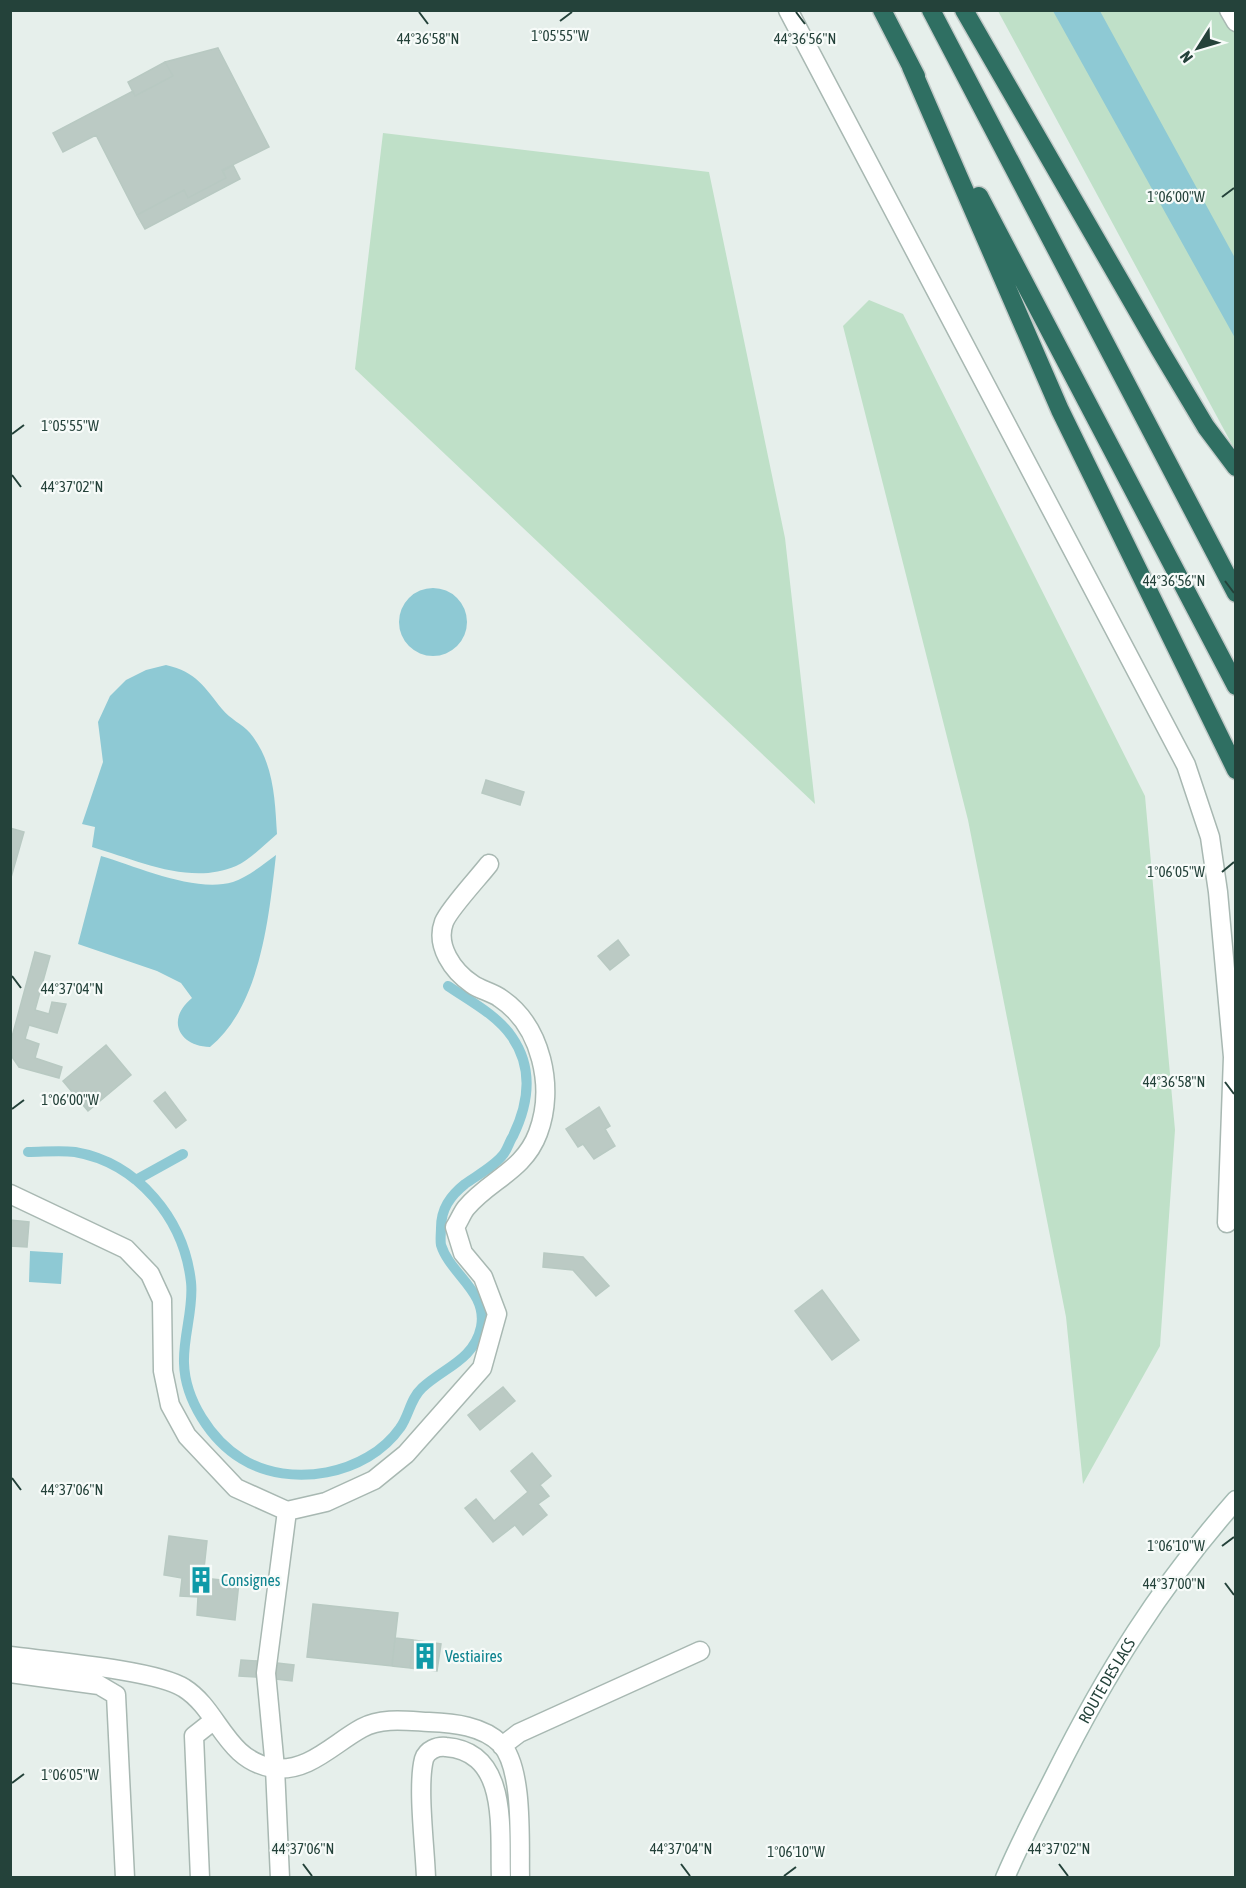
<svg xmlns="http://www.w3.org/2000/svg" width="1246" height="1888" viewBox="0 0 1246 1888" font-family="'Asap Condensed',sans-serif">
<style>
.green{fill:#bfe0c8}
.water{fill:#8ec9d4}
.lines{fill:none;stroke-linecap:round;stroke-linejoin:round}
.stream{stroke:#8ec9d4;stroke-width:10}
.building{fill:#bbcac4;stroke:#b8c9c2;stroke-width:1.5}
.service-casing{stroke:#a8b8b2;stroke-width:21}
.pedestrian-casing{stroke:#a8b8b2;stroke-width:21}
.minor-casing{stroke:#a8b8b2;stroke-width:21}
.secondary-casing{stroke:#a4bbb3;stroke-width:21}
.motorway-casing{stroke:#c2cac8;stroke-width:21}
.service{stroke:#fff;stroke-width:18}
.pedestrian{stroke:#fff;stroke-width:18}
.minor{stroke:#fff;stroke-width:18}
.secondary{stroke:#fff;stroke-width:18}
.motorway{stroke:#2f6f62;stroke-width:18}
.ticks{fill:none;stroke:#24423a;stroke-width:2}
.labels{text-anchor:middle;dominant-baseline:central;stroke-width:4.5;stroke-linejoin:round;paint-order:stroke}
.culture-label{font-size:16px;fill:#0d838f;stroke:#f7fbf9;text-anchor:start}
.street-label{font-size:16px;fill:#24423a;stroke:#f7fbf9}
.ticks-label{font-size:15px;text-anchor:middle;fill:#24423a;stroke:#f7fbf9;stroke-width:4.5;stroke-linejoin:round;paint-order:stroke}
</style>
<rect width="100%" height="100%" fill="#e6efeb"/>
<path class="green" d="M998 11H1235V450Z
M383 133 709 172 785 538 815 804 355 369Z
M869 300 903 314 1145 796 1175 1130 1160 1346 1083 1484 1066 1317 968 820 843 326Z"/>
<path class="water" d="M1053 11H1100L1235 258V338Z
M399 622a34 34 0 1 1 68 0a34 34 0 1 1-68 0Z
M166 665C197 672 204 687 222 709 230 719 242 724 250 733 274 762 275 800 277 834 265 844 250 860 236 866 190 886 137 860 92 847L95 827 82 824 103 762 98 722 110 696 126 680 146 670Z
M276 855C269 916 261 1005 210 1047 178 1046 166 1019 192 998L181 983 157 971 78 944 101 856C138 867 195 893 233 882 248 877 264 864 276 855Z
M30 1251 63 1253 61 1284 29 1282Z"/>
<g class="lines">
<path class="stream" d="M28 1152C43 1152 60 1150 75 1152 138 1163 184 1219 191 1282 194 1308 183 1336 184 1363 185 1400 211 1440 242 1459 290 1489 367 1475 400 1428 409 1416 410 1399 422 1388 443 1368 474 1360 481 1327 488 1292 450 1274 441 1245 440 1240 441 1233 441 1228 441 1209 450 1196 465 1184 476 1176 493 1167 502 1156 507 1151 509 1142 513 1136 529 1103 534 1069 512 1037 497 1015 470 1001 448 986
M136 1180 183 1154"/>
</g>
<path class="building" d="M218 48 269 147 222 170 226 178 188 198 184 190 137 215 96 135 63 152 53 133 133 91 135 96 173 76 165 62Z
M165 62 173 76 135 96 128 82Z
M233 165 240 179 145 229 137 215 184 190 188 198 226 178 223 171Z
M486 780 524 792 520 805 482 793Z
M10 828 24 832 10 881Z
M618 940 629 955 610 970 598 956Z
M35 952 50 956 35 1010 49 1014 52 1002 66 1004 57 1033 29 1025 25 1039 39 1044 35 1058 62 1067 59 1078 19 1067 10 1054V1044Z
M106 1045 131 1075 88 1111 63 1081Z
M165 1092 186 1120 176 1128 154 1101Z
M599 1107 610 1126 605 1129 615 1146 594 1159 583 1144 578 1147 566 1129Z
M10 1220 29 1222 27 1247 10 1246Z
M544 1253 583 1257 609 1286 596 1296 573 1270 543 1267Z
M822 1290 859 1340 832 1360 795 1311Z
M503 1387 515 1401 480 1430 468 1415Z
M532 1453 551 1476 540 1485 549 1496 538 1504 547 1515 523 1535 515 1525 493 1542 465 1508 476 1499 494 1521 528 1492 511 1471Z
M169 1536 207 1541 203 1578 239 1582 235 1620 197 1615 198 1597 180 1596 182 1578 164 1575Z
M313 1604 398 1613 392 1666 307 1657Z
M395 1638 413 1640 410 1668 392 1666Z
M413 1640 441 1644 437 1671 410 1668Z
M241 1660 258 1661 256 1677 239 1676Z
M277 1663 294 1665 292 1681 276 1679Z"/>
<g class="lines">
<defs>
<path id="service" d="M10 1656C48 1661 157 1670 184 1688 219 1710 225 1760 273 1768 308 1773 334 1743 362 1728 382 1717 408 1721 429 1722 454 1723 483 1726 501 1744 524 1769 519 1844 520 1878
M10 1673 99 1685 116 1695 125 1878
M502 1746 519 1733 700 1651
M200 1878 194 1736 213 1721
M426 1878C425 1847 417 1786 424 1759 427 1750 437 1746 446 1747 510 1752 499 1831 501 1878"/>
<path id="pedestrian" d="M10 1194 126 1249 150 1274 162 1300 163 1371 170 1405 187 1436 236 1488 287 1511 326 1502 374 1480 406 1454 482 1368 497 1314 483 1277 463 1253 455 1227C459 1221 462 1213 466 1208 489 1180 524 1171 538 1133 555 1088 542 1026 500 998 492 992 480 990 472 984 453 971 435 946 444 922 449 909 479 877 489 864
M280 1878 275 1768 266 1673 287 1511"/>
<path id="minor" d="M788 10 1186 765 1210 837 1218 892 1233 1057 1227 1223
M1229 10 1236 22"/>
<g id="secondary">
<path id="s1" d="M1005 1878C1020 1842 1038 1809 1055 1775 1106 1673 1160 1586 1236 1500"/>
</g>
<path id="motorway" d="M882 10 916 76
M931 10 1236 593
M964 10 1160 350 1206 427 1236 467
M911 67 1060 410 1236 770
M979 196 1236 686"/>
</defs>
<use href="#service" class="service-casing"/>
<use href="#pedestrian" class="pedestrian-casing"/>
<use href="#minor" class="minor-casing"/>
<use href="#secondary" class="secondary-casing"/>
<use href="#motorway" class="motorway-casing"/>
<use href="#service" class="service"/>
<use href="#pedestrian" class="pedestrian"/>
<use href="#minor" class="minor"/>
<use href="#secondary" class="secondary"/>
<use href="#motorway" class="motorway"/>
</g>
<path class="ticks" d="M419 12 428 24M796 12 805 24M560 21 572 12M1222 197 1234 188M12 434 24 425M12 475 21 487M1225 581 1234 593M1222 872 1234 862M12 976 21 988M1225 1082 1234 1094M12 1109 24 1100M12 1478 21 1490M1222 1546 1234 1537M1225 1583 1234 1595M12 1783 24 1774M303 1864 312 1876M681 1864 690 1876M1059 1864 1068 1876M784 1876 796 1867"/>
<defs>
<symbol id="building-bare" viewBox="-9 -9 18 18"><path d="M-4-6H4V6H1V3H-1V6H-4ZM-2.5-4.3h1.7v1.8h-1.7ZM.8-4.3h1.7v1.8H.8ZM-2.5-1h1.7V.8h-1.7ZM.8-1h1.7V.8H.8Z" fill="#0f9aa8" stroke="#f7fbf9" stroke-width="2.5" paint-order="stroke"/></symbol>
</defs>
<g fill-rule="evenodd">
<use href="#building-bare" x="182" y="1561" width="38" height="38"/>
<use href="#building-bare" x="406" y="1637" width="38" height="38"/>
</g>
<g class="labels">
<g class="culture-label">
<text x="221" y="1580">Consignes</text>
<text x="445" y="1656">Vestiaires</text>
</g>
<g class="street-label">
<text stroke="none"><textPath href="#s1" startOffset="222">ROUTE DES LACS</textPath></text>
</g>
</g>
<g class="ticks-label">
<text x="560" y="41">1°05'55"W</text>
<text x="428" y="44">44°36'58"N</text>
<text x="805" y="44">44°36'56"N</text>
<text x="1176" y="202">1°06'00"W</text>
<text x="70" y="431">1°05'55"W</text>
<text x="72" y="492">44°37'02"N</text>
<text x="1174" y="586">44°36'56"N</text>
<text x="1176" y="877">1°06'05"W</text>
<text x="72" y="994">44°37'04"N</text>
<text x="1174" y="1087">44°36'58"N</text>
<text x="70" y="1105">1°06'00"W</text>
<text x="72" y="1495">44°37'06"N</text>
<text x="1176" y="1551">1°06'10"W</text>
<text x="1174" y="1589">44°37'00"N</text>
<text x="70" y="1780">1°06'05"W</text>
<text x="303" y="1854">44°37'06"N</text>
<text x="681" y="1854">44°37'04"N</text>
<text x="1059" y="1854">44°37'02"N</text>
<text x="796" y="1857">1°06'10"W</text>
</g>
<rect width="1246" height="1888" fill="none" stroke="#24423a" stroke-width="24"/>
<g transform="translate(1198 48) rotate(233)" stroke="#f7fbf9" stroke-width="4.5" paint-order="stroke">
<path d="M0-4.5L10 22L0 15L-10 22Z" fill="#24423a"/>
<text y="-9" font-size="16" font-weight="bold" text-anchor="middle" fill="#24423a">N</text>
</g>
</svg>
